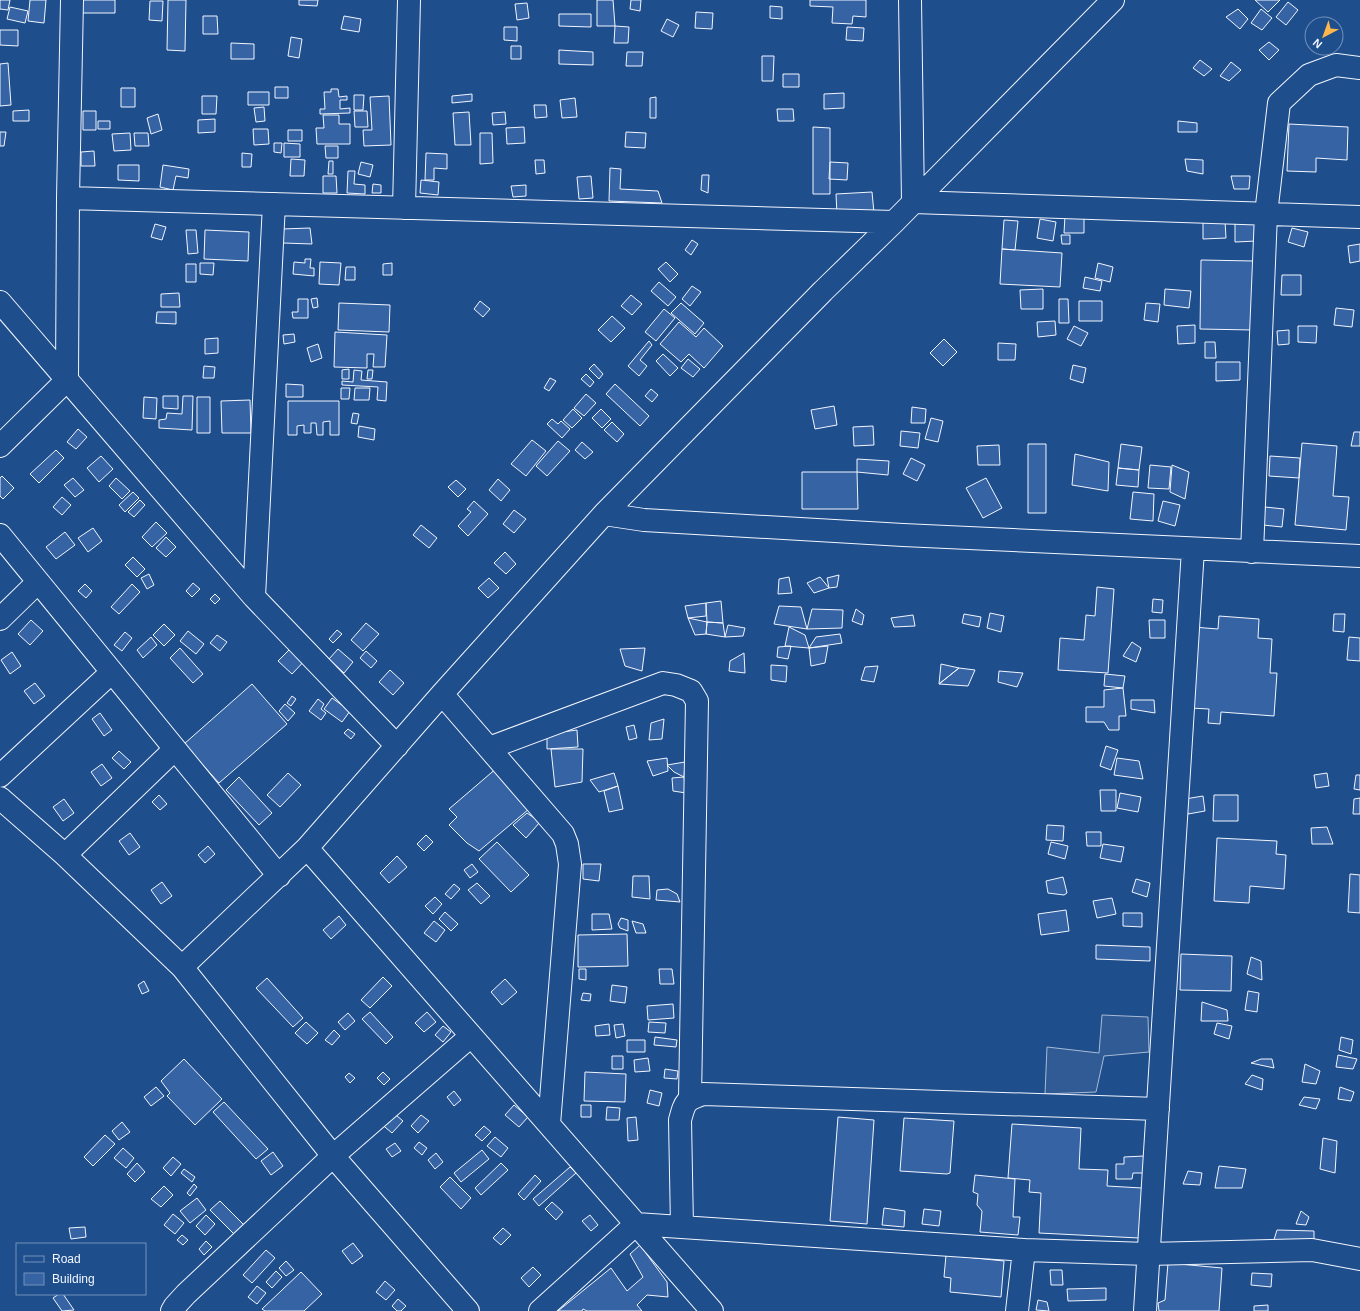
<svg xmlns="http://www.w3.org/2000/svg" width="1360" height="1311" viewBox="0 0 1360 1311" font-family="Helvetica,sans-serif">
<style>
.built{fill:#305b95;stroke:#a8bbd7}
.building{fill:#3563a3;stroke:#f2f6ff}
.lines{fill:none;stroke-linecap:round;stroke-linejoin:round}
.minor-casing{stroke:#f2f6ff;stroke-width:24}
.minor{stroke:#1f4e8c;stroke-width:22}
</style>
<rect width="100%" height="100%" fill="#1f4e8c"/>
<path class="built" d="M1102 1015 1148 1017 1149 1052 1104 1056 1096 1092 1045 1094 1047 1047 1099 1053Z"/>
<path class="building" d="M0 0H10L8 10 0 9Z
M30 0H46L44 23 28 21Z
M81 0H115V13H81Z
M168 0H186L185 51 167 50Z
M299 0H318L317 6 299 5Z
M597 0H613L615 26H597Z
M631 0H641L640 11 630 9Z
M810 0H866V17L853 16 852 24 832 23 833 7 810 6Z
M1255 0H1280L1268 12Z
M150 1H163L162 21 149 20Z
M1288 2 1298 10 1286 25 1276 17Z
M527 3 529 18 517 20 515 4Z
M770 6 782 7V19L770 18Z
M10 7 28 11 25 23 7 19Z
M1238 9 1248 19 1240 29 1226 17Z
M1261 9 1272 18 1262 30 1251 23Z
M696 12 713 13 712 29 695 28Z
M559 14H591V27L559 26Z
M203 16H217L218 34H203Z
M344 16 361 19 359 32 341 29Z
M667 19 679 25 673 37 661 31Z
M615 26 629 27 628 43H614Z
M504 27H517V41L504 40Z
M847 27 864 28 863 41 846 40Z
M0 30H18V46L0 45Z
M291 37 302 39 299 58 288 56Z
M1269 42 1279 50 1269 60 1259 50Z
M231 43 254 44V59H231Z
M511 46H521V59H511Z
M559 50 593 52V65L559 64Z
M627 52H643L642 66H626Z
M762 56H774L773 81H762Z
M1200 60 1212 69 1204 76 1193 68Z
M1231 62 1241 70 1229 81 1220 76Z
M8 63 11 105 0 106V64Z
M783 74H799V87H783Z
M275 87H288V98H275Z
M121 88H135V107H121Z
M331 89H338L339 97 347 96V100H340V109L350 108V113L320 114V109H325L324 92H331Z
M248 92H269V105H248Z
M844 93V108L824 109V94Z
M472 94V101L452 103V96Z
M354 95H364L363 110H354Z
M202 96H217L216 114H202Z
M389 96 391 145 364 146 363 130H372L370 97Z
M656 97V118H650V98Z
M575 98 577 117 562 118 560 100Z
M534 105H546L547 117 535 118Z
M264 107 265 121 256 122 254 108Z
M777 109H793L794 121H778Z
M29 110V121H13V111Z
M83 111H96V130H83Z
M354 111H367L368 127H355Z
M469 112 471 145H455L453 113Z
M505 112 506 124 493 125 492 113Z
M158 114 162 130 151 134 147 118Z
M323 115H339V124H350V144H317L316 128H324Z
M215 119V132L198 133V120Z
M98 121H110V129H98Z
M1178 121 1197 123V132H1178Z
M1289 124 1348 127 1347 160 1316 158V172L1287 171Z
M524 127 525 143 507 144 506 128Z
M813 127 830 128V194H813Z
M253 129H268L269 144 254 145Z
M288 130H302V141H288Z
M0 132H6L4 146H0Z
M626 132 646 133 645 148 625 147Z
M130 133 131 150 114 151 112 134Z
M134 133H148L149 146H135Z
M480 133H492L493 163 480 164Z
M274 143H282L281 153 274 152Z
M284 143 300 144V157H284Z
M325 146H338V158H326Z
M94 151 95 166H81V152Z
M242 153 252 154 251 167H242Z
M426 153 447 154V169L434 168V180H425Z
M291 159 305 160 304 176H290Z
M1185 159 1203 160V174L1187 171Z
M535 160H544L545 173 536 174Z
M329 161H333V174H328Z
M361 162 373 165 370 177 358 174Z
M830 162 848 163 847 180 829 179Z
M118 165H139V181L118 180Z
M163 165 189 169 188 178 176 176 173 190 160 187Z
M610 168 621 169 620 189 658 191 662 203 609 201Z
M348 171H355L354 184 365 185V194L347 193Z
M702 175H709L708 193 701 190Z
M323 176H336L337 193H323Z
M591 176 593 198 579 199 577 177Z
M1231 176H1250L1249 189H1234Z
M421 180 439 182 438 195 420 193Z
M373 184 381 185V193H372Z
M526 185V196L513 197 511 186Z
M872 192 874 213 837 215 836 194Z
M1065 216 1084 217V233H1064Z
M1040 219 1056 222 1053 241 1037 238Z
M1004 220 1018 221 1015 250 1002 249Z
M1203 221H1225L1226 238 1203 239Z
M1235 221H1256L1257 241 1235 242Z
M155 224 166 227 162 240 151 237Z
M310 228 312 244 283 243 282 229Z
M1292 228 1308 232 1304 247 1288 242Z
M186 230H196L198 253 188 254Z
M205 230 249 232 248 261 204 259Z
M1061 235H1070V244H1062Z
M692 240 698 244 691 255 685 250Z
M1360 244V261L1350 263 1348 246Z
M1002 249 1062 253 1060 287 1000 284Z
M305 259H311L310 268H314V276L293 274 294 262 305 263Z
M1201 260 1254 261 1253 330 1200 329Z
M320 262 341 263 339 285 319 284Z
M666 262 678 274 670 282 658 269Z
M200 263H214L213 275 200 274Z
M392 263V275H383V264Z
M1098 263 1113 267 1110 282 1095 278Z
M186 264H196V282H186Z
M346 267H355V280H345Z
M1282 275H1301V295H1281Z
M1085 277 1102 281 1100 291 1083 288Z
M659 282 676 297 668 306 651 291Z
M692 286 701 292 690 306 682 299Z
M1043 289V309H1021L1020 290Z
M1165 289 1191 291 1189 308 1164 305Z
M179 293 180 307H161V294Z
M631 295 642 304 632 315 621 306Z
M317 298 318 307 313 308 311 299Z
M298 299H308V318H293L292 312H298Z
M1059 299H1068L1069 323H1059Z
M480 301 490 309 483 317 474 309Z
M1079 301H1102V321H1079Z
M339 303 390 305 389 332 338 330Z
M681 303 704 323 695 334 671 313Z
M1146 303 1160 304 1158 322 1144 320Z
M1336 308 1354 310 1352 327 1334 325Z
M664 309 675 318 656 341 645 332Z
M157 312H176V324L156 323Z
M612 316 625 328 611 342 598 330Z
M1055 321 1056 335 1038 337 1037 322Z
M679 322 696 337 704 328 723 346 704 368 689 354 681 362 660 344Z
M1195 325V343L1178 344 1177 326Z
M1074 326 1088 333 1081 346 1067 339Z
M1298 326H1317L1316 343 1298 342Z
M1289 330V344L1278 345 1277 331Z
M335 332 387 335 385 367H373L374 354H367V368L334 367Z
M294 334 295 342 284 344 283 335Z
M218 338V353L205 354V339Z
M944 339 957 352 943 366 930 353Z
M649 341 652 345 640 360 647 366 639 376 628 366Z
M1205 342H1215L1216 358H1205Z
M998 343 1016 344 1015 360H998Z
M318 344 322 358 311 362 307 348Z
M663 354 678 368 670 376 656 361Z
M688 359 700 369 693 377 681 368Z
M1216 362H1240V380L1216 381Z
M594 364 603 374 599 379 589 369Z
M1073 365 1086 368 1083 383 1070 379Z
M204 366 215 367 214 378H203Z
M349 369V379H342V370Z
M354 370 362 371 361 380 387 382 386 401 377 400 378 387 342 385V381L353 382Z
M368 370H373L372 379H367Z
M586 374 594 382 590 387 581 379Z
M550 378 556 381 549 391 544 388Z
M286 384 303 385V397H286Z
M615 384 649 416 640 426 606 394Z
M341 388H350L349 399H341Z
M355 388H370L369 400H354Z
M651 389 658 395 652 402 645 396Z
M586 394 596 403 584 416 574 408Z
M163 396H178V409L163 408Z
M183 396H193L192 430 159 428V420L166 419 167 413 182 414Z
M144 397 157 398 156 419 143 418Z
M197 397H210V433H197Z
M250 400 251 433H222L221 401Z
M288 401H339V435H330V421L323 422V435H317L316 423H311V433H304V425L297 426V435H288Z
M834 406 837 425 815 429 811 410Z
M912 407 926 409 925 423H911Z
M573 409 582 418 572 428 563 420Z
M601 409 611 419 602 428 592 418Z
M353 413 359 414 357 424 351 423Z
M931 418 943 421 938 442 925 439Z
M552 419 558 424 561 421 570 429 562 438 547 424Z
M612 422 624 434 617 442 604 430Z
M359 426 375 429 374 440 358 437Z
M873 426 874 445 854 446 853 427Z
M78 429 87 437 76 449 67 442Z
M901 431 920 433 918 448 900 446Z
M1354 432H1360V446H1351Z
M532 440 546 451 526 476 511 464Z
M558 441 570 451 547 476 536 466Z
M582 442 593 452 585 459 575 450Z
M1302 443 1337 446 1333 496 1349 497 1346 530 1295 525Z
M1028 444H1046V513H1028Z
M1121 444 1142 447 1139 470 1118 468Z
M999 445 1000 465H978L977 446Z
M56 450 64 458 39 483 30 474Z
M1075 454 1109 462 1108 491 1072 485Z
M101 456 113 469 99 482 87 468Z
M1270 456 1300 458 1299 478 1269 476Z
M911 458 925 465 917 481 903 474Z
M857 459 889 461 888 475 857 472Z
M1150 465 1171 467 1169 489 1148 488Z
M1172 465 1189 472 1185 499 1170 492Z
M1118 468 1139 470 1138 487 1116 485Z
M802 472H857L858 509H802Z
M2 476 14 488 3 499 0 496V478Z
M73 478 84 490 75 497 64 485Z
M116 478 130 491 122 499 109 486Z
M986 478 1002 508 983 518 966 488Z
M498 479 510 490 501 501 489 490Z
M456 480 466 489 458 497 448 487Z
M133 492 139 498 125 512 119 505Z
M1133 492 1154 494 1153 521 1130 519Z
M62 497 71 505 62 515 53 507Z
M140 500 145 505 134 517 128 512Z
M474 501 488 514 468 536 458 526 471 512 467 509Z
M1163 501 1180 505 1175 526 1158 521Z
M1265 507 1284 509 1282 527 1263 525Z
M514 510 526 519 514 533 503 524Z
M156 522 167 533 152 547 142 537Z
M421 525 437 538 429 548 413 535Z
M93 528 102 541 88 552 78 538Z
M65 532 75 545 56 559 46 547Z
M166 537 176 547 166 557 156 548Z
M505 552 516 564 506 574 494 563Z
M133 557 145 569 137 577 125 565Z
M149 574 154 585 147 589 141 578Z
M839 575 837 587 829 588 827 578Z
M789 577 792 593 778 594 779 579Z
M820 577 829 588 814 593 807 583Z
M489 578 499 588 488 598 478 588Z
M193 583 200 589 192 597 186 591Z
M85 584 92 591 86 598 78 591Z
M132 584 140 592 119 614 111 607Z
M1097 587 1114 589 1108 673 1058 670 1060 638 1084 640 1086 615 1095 616Z
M215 594 220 599 215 604 210 599Z
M1153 599 1163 600 1162 613 1152 612Z
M721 601 723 623 707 622 706 603Z
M706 603V616L688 618 685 606Z
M779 606 801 607 807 629 774 624Z
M812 609 843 610 842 628 807 629Z
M856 609 864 615 862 625 852 621Z
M990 613 1004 616 1001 632 987 628Z
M964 614 981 617 979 627 962 623Z
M1334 614H1345L1344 632 1333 631Z
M913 615 915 626 894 627 891 618Z
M1219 616 1259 619 1258 638 1272 639 1270 673H1277L1274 716 1221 712 1220 724 1208 723 1209 709 1190 708 1193 627 1218 629Z
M688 618 707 622 706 634 695 635Z
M31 620 43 631 30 645 18 634Z
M1149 620H1165V638H1150Z
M707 622 723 623 725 637 706 634Z
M366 623 379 634 363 651 351 640Z
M164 624 175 635 164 646 153 635Z
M728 625 745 628 743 636 725 637Z
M789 627 805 635 809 648 785 646Z
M337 630 342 634 333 643 329 639Z
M188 631 204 644 196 654 180 641Z
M125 632 132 638 122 651 114 645Z
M840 634 842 643 809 648 816 637Z
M217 635 227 642 220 651 210 643Z
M151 637 157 645 143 658 137 650Z
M1349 637 1360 638V661L1347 660Z
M1132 642 1141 648 1136 662 1123 656Z
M294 645 308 657 292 674 278 661Z
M791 646 788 659 777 657 778 647Z
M828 646 825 663 811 666 809 648Z
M180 648 203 674 193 683 170 658Z
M645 648 642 671 625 666 620 649Z
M338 649 353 662 344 673 329 659Z
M366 651 377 661 371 668 360 658Z
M12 652 21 666 10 674 1 660Z
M744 653 745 673 729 671 730 661Z
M941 664 959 668 939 684Z
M771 665 787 666 786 682 771 680Z
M878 666 874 682 861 680 865 667Z
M959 668 975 670 968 686 939 684Z
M390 670 404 683 393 695 379 682Z
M999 671 1023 673 1017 687 998 682Z
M1105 674 1125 676 1123 688 1104 686Z
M35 683 45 696 34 704 24 691Z
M252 684 287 724 219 783 184 744Z
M1123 688 1126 716H1119V730H1109L1104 722H1086V707H1104V690Z
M292 696 296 699 291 706 287 703Z
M332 698 350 711 342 722 324 709Z
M318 699 324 704 321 709 326 713 321 720 309 711Z
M1131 700H1154L1155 713 1131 709Z
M285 704 295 713 288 721 279 711Z
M100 713 112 730 104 736 92 719Z
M664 719 662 739 649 740 651 723Z
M634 725 637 738 629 740 626 727Z
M348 729 355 734 351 739 344 733Z
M577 730 578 747 547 749V734Z
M1106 746 1118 750 1111 770 1100 766Z
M551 749H583L582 782 555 787Z
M119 751 131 762 124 769 112 758Z
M667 758 668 771 653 776 647 761Z
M1117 758 1139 761 1143 779 1114 775Z
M505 761 529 809 479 851 467 843 449 825 457 817 449 809Z
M685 762 684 777 674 772 667 765Z
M102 764 112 778 101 786 91 772Z
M288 773 301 785 280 807 267 795Z
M614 773 618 786 599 792 590 780Z
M1327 773 1329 786 1316 788 1314 775Z
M1356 775H1360V790L1354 789Z
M239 777 272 813 259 825 226 790Z
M684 777 686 793 673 791 672 778Z
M618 786 623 809 609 812 604 791Z
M1100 790H1116V811H1101Z
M1120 793 1141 797 1138 812 1117 808Z
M159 795 167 804 160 810 152 802Z
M1214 795H1238V821H1213Z
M1203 796 1205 811 1188 814 1185 799Z
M1360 798V814H1353L1354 799Z
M64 799 74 813 63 821 53 807Z
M527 813 540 822 526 838 513 825Z
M1047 825 1064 826 1063 841 1046 840Z
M1327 827 1333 844H1312L1311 828Z
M1086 832H1101V846H1087Z
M130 833 140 847 129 855 119 841Z
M426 835 433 842 424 851 417 844Z
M1217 838 1277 841 1276 854 1286 855 1284 889 1250 886 1249 903 1214 901Z
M497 842 529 875 511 892 479 859Z
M1051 842 1068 846 1065 859 1048 854Z
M1103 844 1124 847 1121 862 1100 858Z
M208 846 215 854 205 863 198 855Z
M397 856 407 867 389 883 380 873Z
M472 864 478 872 470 878 464 870Z
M583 864H601L599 881 583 879Z
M1350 874 1360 875V913L1348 912Z
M633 876H649L650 899 632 897Z
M1063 877 1067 893 1064 895 1048 893 1046 881Z
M1136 879 1150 883 1147 897 1132 892Z
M162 882 172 896 161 904 151 890Z
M477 883 490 896 481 904 468 890Z
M454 884 460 889 451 899 445 894Z
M668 889 677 894 680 902 656 900 657 890Z
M435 897 442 904 433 914 425 906Z
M1112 898 1116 914 1097 918 1093 901Z
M1066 910 1069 931 1041 935 1038 914Z
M445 912 458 924 451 931 439 919Z
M1123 913H1142V927L1123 926Z
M592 914H609L612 929 592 930Z
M339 916 346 925 331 939 323 930Z
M621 918 628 920V931L620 928 618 924Z
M434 921 445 930 436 942 424 933Z
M632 921 643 924 646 933H636Z
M627 934 628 966 578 967V935Z
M1096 945 1150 947V961L1096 959Z
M1181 954 1232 956 1231 991 1180 990Z
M1251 957 1261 961 1262 980 1247 974Z
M579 969H586V980L579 979Z
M659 969H672L674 984H660Z
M383 977 392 986 370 1008 361 1000Z
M267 978 303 1018 293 1027 256 988Z
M505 979 517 992 502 1005 491 992Z
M144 981 149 991 142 994 138 985Z
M612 985 627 987 625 1003 610 1001Z
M1248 991 1259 993 1257 1012 1245 1010Z
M583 993 591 994 590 1001 581 1000Z
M1202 1002 1227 1010 1228 1021H1201Z
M673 1004 674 1018 648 1020 647 1006Z
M370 1012 393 1037 386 1044 362 1019Z
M427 1012 436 1022 424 1032 415 1023Z
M348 1013 355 1021 345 1030 338 1022Z
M306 1022 318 1033 307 1044 295 1033Z
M649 1022 666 1023 665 1033 648 1032Z
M1217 1023 1232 1026 1229 1039 1214 1034Z
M609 1024 610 1035 596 1036 595 1026Z
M623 1024 625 1036 616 1038 614 1025Z
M443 1026 451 1032 443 1042 435 1035Z
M334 1030 340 1036 332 1045 325 1040Z
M655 1037 677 1040 676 1047 654 1045Z
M1341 1037 1353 1040 1351 1054 1339 1050Z
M627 1040H645V1052H627Z
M1338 1055 1357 1059 1353 1069 1336 1067Z
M612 1056H623V1069H612Z
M648 1058 650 1071 635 1072 634 1060Z
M184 1059 222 1099 195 1125 167 1096 170 1093 161 1081Z
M1261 1059H1272L1274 1068 1251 1063Z
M1305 1064 1320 1071 1316 1084 1302 1082Z
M665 1069 678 1071 677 1079 664 1078Z
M383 1072 390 1079 384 1085 377 1078Z
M585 1072 626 1074 625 1102 584 1101Z
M349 1073 355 1078 350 1083 345 1077Z
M1252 1075 1263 1079 1262 1090 1245 1084Z
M156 1087 164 1096 151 1106 144 1097Z
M1340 1087 1354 1092 1351 1101 1338 1099Z
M650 1090 662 1093 659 1106 647 1103Z
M454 1091 461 1100 454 1106 447 1097Z
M1304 1097 1320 1099 1316 1109 1299 1105Z
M224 1102 268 1149 256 1159 213 1112Z
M514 1105 528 1117 519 1127 505 1115Z
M581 1105H591V1117H581Z
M607 1107 620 1108 619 1120H606Z
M390 1110 403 1121 392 1133 379 1122Z
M421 1115 429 1121 418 1133 411 1126Z
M636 1117 638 1140 628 1141 627 1118Z
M838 1117 874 1120 867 1224 830 1221Z
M904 1118 954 1121 950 1173 947 1174 900 1171Z
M122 1122 130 1132 119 1140 112 1131Z
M1012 1124 1081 1128 1079 1169 1108 1170 1107 1186 1142 1188 1139 1238 1039 1233 1041 1193 1029 1192 1030 1180 1008 1178Z
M484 1126 491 1132 482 1141 475 1135Z
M105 1135 115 1144 93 1166 84 1157Z
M495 1137 508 1148 501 1157 487 1146Z
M1323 1138 1337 1141 1335 1173 1320 1169Z
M419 1142 427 1148 422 1155 414 1148Z
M395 1143 401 1151 392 1157 386 1149Z
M123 1148 134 1158 126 1168 114 1158Z
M482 1150 489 1159 461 1182 454 1173Z
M273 1152 283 1166 271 1175 261 1161Z
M436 1153 443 1162 435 1169 428 1160Z
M1144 1156V1173H1133L1132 1179H1116V1164H1124V1157Z
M173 1157 181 1164 171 1176 163 1168Z
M137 1163 145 1172 135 1182 127 1174Z
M501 1163 508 1170 481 1195 475 1188Z
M1219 1166 1246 1169 1242 1188H1215Z
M570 1167 576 1173 539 1206 533 1199Z
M184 1169 195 1177 192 1182 181 1173Z
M1188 1171 1202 1173 1200 1185 1183 1184Z
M535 1175 541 1181 524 1200 518 1194Z
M975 1175 1015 1179 1013 1217H1020L1018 1235 980 1232 982 1211 977 1205 978 1194 973 1192Z
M450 1177 471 1198 461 1209 440 1187Z
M194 1184 197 1187 190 1196 187 1193Z
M164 1186 173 1195 161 1207 151 1199Z
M197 1198 206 1210 190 1223 180 1211Z
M220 1201 244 1225 234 1234 210 1210Z
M552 1202 563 1212 556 1220 545 1209Z
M884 1208 905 1211 904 1227 882 1225Z
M924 1209 941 1211 939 1226 922 1224Z
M1301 1211 1309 1217 1306 1225 1296 1224Z
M173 1214 184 1223 175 1234 164 1225Z
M206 1215 215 1224 205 1235 196 1226Z
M590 1215 598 1225 591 1231 582 1221Z
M85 1227 86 1237 71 1239 69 1228Z
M503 1228 511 1235 501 1245 493 1238Z
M1277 1230 1314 1231V1243H1273Z
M182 1235 188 1240 183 1245 177 1240Z
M206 1241 212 1247 204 1255 199 1249Z
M353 1243 363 1256 352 1264 342 1251Z
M640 1245 667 1282 668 1297 647 1295 637 1305 642 1311H587L583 1309 582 1311H558L611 1268 627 1291 643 1277 630 1254Z
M266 1250 275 1258 252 1283 243 1275Z
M946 1255 1004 1261 1001 1297 950 1292 951 1278 944 1277Z
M286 1261 294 1270 286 1276 279 1268Z
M1168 1263 1222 1268 1219 1311H1159L1158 1303 1165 1300Z
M533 1267 541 1275 529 1287 521 1278Z
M1050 1270H1062L1063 1285H1051Z
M276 1271 282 1277 272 1288 266 1282Z
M301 1272 322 1294 304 1311H265L262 1309Z
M1252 1273 1272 1274 1271 1287 1251 1285Z
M385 1281 395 1290 386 1300 376 1292Z
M257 1286 266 1293 257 1304 248 1297Z
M1106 1288V1300L1068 1301 1067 1289Z
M59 1294H63L74 1310 62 1311 53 1298Z
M398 1299 406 1306 401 1311H397L392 1306Z
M1038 1300 1047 1302 1049 1311 1036 1310Z
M1268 1305V1311H1254V1306Z"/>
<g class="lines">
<defs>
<path id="minor" d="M910 0 913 202 1360 217
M68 198 894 222
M404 208 409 0
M0 302 254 597 397 746
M0 446 67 380 68 198 72 0
M604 514 644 520 903 535 1360 556
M0 535 279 876
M1252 552 1266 214 1279 103 1309 75 1336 65 1360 68
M254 597 274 204
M0 619 38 582
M442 694 563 834 567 844 570 864 549 1124
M489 748 663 683 676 685 691 691 697 701 690 1098
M0 776 112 672
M0 798 65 855 182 967 333 1156 468 1311
M307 848 712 1311
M65 855 175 749
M182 967 307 848 442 694 604 514 823 291 894 222 1113 0
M682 1227 680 1120C685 1102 685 1100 703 1094L1158 1109
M172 1311 175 1306 186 1294 333 1156 471 1036
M540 1311 636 1224 1024 1250 1148 1254 1312 1250 1360 1259
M1017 1311 1024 1250
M1145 1311 1193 549"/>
</defs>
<use href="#minor" class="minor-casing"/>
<use href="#minor" class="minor"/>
</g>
<rect x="16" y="1243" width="130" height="52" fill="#1f4e8c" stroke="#7391ba"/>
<rect x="24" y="1256" width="20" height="6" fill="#1f4e8c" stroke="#7391ba"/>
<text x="52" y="1263" font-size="12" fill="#f2f6ff">Road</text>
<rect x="24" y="1273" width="20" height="12" fill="#3563a3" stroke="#7391ba"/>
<text x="52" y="1283" font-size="12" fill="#f2f6ff">Building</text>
<g transform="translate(1324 36) rotate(221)"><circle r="19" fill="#1f4e8c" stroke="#7391ba"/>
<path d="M0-3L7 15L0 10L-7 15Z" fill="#ffb74d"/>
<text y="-6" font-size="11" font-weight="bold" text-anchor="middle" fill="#f2f6ff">N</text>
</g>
</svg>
